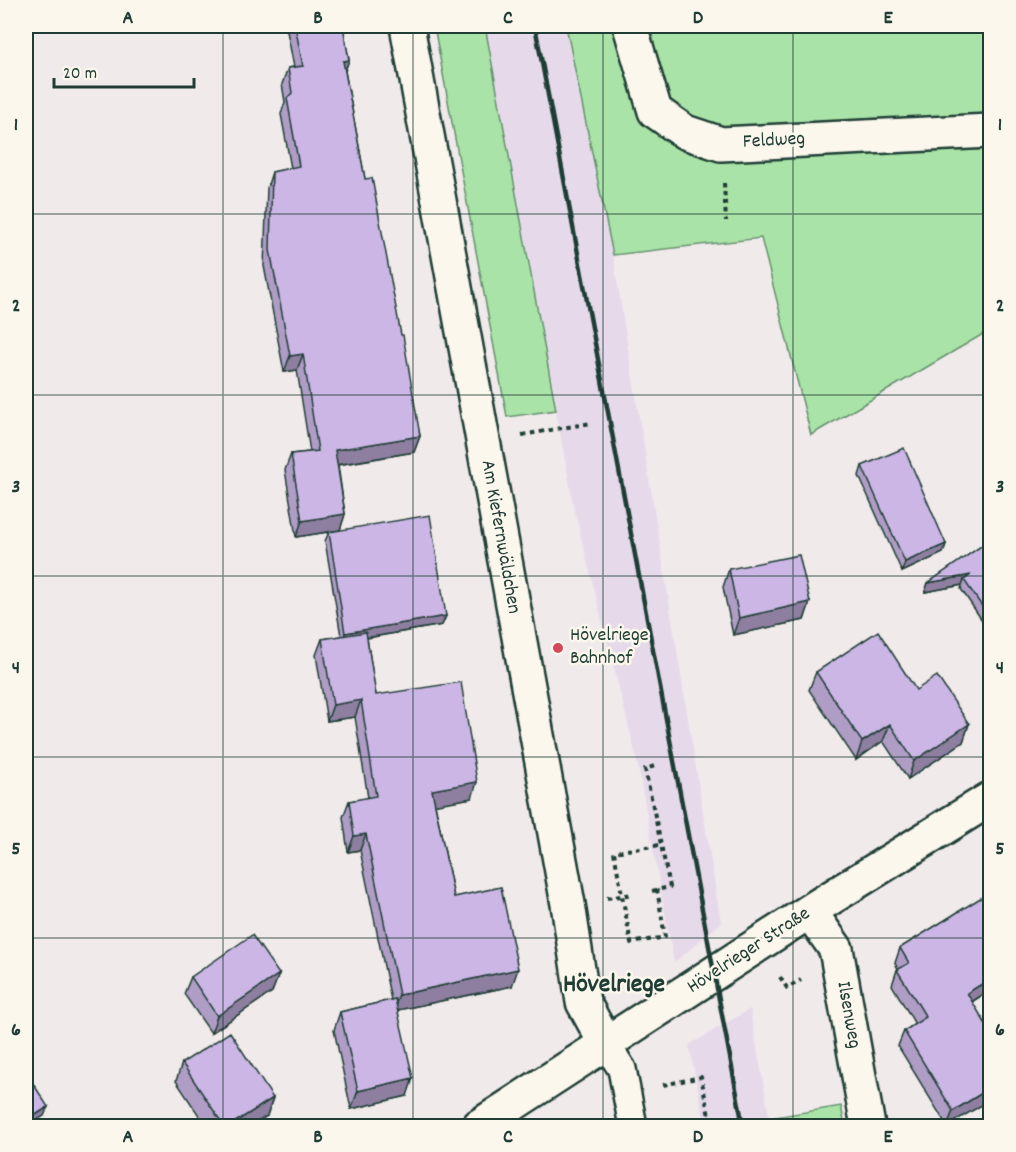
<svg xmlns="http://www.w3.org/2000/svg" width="1016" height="1152" viewBox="0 0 1016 1152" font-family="Dekko,sans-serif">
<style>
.built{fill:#e6daea}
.green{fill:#aae3a7;stroke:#64906e;stroke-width:1.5}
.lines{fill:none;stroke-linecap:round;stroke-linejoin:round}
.lane-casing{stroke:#1f3d34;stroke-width:32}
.street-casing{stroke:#1f3d34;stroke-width:38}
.secondary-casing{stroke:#1f3d34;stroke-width:38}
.path{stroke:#1f3d34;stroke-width:4;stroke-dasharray:4.5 4.5;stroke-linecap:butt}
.lane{stroke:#fbf7ec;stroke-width:27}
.street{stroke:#fbf7ec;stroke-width:33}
.secondary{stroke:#fbf7ec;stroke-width:33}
.rail{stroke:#1f3d34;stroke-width:4.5}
.wall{fill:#af9dc6;stroke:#1f3d34;stroke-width:1.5}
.shaded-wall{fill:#8e7fa1;stroke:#1f3d34;stroke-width:1.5}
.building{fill:#cbb6e6;stroke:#1f3d34;stroke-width:1.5}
.grid{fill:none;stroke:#1f3d34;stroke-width:1.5;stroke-opacity:0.55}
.poi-dot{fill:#d1495b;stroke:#fbf7ec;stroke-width:2}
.labels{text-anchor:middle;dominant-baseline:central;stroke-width:5;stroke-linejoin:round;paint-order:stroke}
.street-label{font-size:20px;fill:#1f3d34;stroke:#fbf7ec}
.poi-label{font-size:20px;fill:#1f3d34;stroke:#fbf7ec;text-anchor:start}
.district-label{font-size:26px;font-weight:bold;fill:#1f3d34;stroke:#fbf7ec}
.neatline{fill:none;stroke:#1f3d34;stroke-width:2}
.grid-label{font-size:20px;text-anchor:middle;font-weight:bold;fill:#1f3d34}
</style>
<rect width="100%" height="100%" fill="#f1eaeb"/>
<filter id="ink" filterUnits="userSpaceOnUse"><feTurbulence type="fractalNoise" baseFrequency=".0167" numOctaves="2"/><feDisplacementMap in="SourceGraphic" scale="12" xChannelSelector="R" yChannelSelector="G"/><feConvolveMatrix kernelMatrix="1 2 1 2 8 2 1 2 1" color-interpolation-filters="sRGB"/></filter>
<g filter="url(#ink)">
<path class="built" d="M485 26H566L613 255 721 923 674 963 636 756 574 509Z
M750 1009 771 1126H705L689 1045Z"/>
<path class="green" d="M434 26H485L556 410 507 417Z
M566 26H990V330L811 435 761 238 613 255Z
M841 1106 845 1126H771L769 1118Z"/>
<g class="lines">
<defs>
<path id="lane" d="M606 1044 622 1069 633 1126"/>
<path id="street" d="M407 26 568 904 583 1002 606 1044
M630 26 655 111 685 132 721 144 990 131
M810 912 836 949 868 1126"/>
<path id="secondary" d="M479 1126 816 907 990 799"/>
</defs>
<use href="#lane" class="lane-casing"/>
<use href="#street" class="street-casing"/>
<use href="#secondary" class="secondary-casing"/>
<path class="path" d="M724 183 726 221
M522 435 591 423
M657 889 665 937 631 943 614 852 660 845
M652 891 670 887 645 769 658 765
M607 898 633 894
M780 977 787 988 801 980
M663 1085 701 1077 711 1126"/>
<use href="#lane" class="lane"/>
<use href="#street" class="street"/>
<use href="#secondary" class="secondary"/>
<path class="rail" d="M535 26 743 1126"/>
</g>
<path class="wall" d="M286 26H343L349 60 345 71 365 179 420 436 414 452 338 465 345 514 340 530 296 537 285 470 291 454 310 452 297 370 284 372 264 266 267 188 272 172 291 168 281 114 285 102 282 84 288 68 294 67Z
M862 466 946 544 943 553 902 572 859 476Z
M329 532 446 616 442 625 367 638 376 695 472 798 435 804 454 897 512 986 398 1010 407 1096 351 1109 334 1030 340 1012 391 1000 360 850 348 852 343 817 349 801 368 798 355 717 327 721 316 655 322 639 341 636 325 541Z
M990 540V632L961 589 962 585 925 592 928 583Z
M729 569 810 602 804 620 733 635 723 587Z
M816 672 916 690 969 724 963 742 908 779 883 741 856 760 809 690Z
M990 892V990L972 1002 990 1031 947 1126 898 1046 904 1031 915 1024 892 985 897 970 898 969 895 963 900 948Z
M279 974 272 992 211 1033 184 994 191 977Z
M182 1063 267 1116 250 1126H206L176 1081Z"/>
<path class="shaded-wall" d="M349 60 343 76V61Z
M303 354 297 370 284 372 290 356Z
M420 436 414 452 329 466 335 450Z
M345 514 340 530 296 537 302 521Z
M946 544 943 553 902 572 905 562Z
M971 575 964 580 962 585 925 592 928 583Z
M810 602 804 620 733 635 739 618Z
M446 616 442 625 342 642 345 633Z
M361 700 355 717 327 721 333 705Z
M890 724 883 741 856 760 862 742Z
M969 724 963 742 908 779 914 761Z
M477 782 472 798 426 806 432 790Z
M366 834 360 850 348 852 354 836Z
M518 969 512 986 393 1011 399 995Z
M279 974 272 992 211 1033 217 1016Z
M990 979V990L962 1008 967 993Z
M413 1078 407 1096 351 1109 358 1091Z
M990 1088V1100L947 1126 953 1111Z
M273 1098 267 1116 250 1126H229Z
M48 1107 44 1116 28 1126H26V1121Z"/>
<path class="building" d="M295 26H343L349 60 343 61 365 179 372 178 401 335H403L420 436 335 450 345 514 302 521 291 454 318 451 303 354 290 356 270 250 272 172 299 166 287 98 292 93 288 68 303 66Z
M904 448 946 544 905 562 862 466Z
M430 515 446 616 345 633 329 532Z
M990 540V618L964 580 971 575 928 583Z
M799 555 810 602 739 618 729 569Z
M878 631 916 690 937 676 969 724 914 761 890 724 862 742 816 672Z
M366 632 376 695 461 682 477 782 432 790 454 897 501 887 518 969 399 995 366 834 354 836 349 801 376 796 361 700 333 705 322 639Z
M990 892V979L967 993 990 1031V1088L953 1111 904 1031 926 1017 897 970 909 963 900 948Z
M252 935 279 974 217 1016 191 977Z
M395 999 413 1078 358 1091 340 1012Z
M230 1032 273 1098 229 1126H224L182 1063Z
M26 1072 48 1107 26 1121Z"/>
</g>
<path class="grid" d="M223 26V1126M413 26V1126M603 26V1126M793 26V1126M26 214H990M26 395H990M26 576H990M26 757H990M26 938H990"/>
<circle class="poi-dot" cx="558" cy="648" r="6"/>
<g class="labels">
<g class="street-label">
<text transform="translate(774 141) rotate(-3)">Feldweg</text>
<text transform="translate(500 537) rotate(80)">Am Kiefernwäldchen</text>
<text transform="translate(749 951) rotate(-33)">Hövelrieger Straße</text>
<text transform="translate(848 1015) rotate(80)">Ilsenweg</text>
</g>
<g class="poi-label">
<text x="570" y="636">Hövelriege<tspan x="570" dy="23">Bahnhof</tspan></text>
</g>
<g class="district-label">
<text x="614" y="985">Hövelriege</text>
</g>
</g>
<rect width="1016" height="1152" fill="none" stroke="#fbf7ec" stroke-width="66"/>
<path d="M54 78v9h140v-9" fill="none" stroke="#1f3d34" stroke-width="3"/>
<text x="63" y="78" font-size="18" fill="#1f3d34" stroke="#fbf7ec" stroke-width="4.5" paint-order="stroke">20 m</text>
<rect x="33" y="33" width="950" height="1086" class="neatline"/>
<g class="grid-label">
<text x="128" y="23">A</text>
<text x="318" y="23">B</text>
<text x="508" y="23">C</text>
<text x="698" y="23">D</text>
<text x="888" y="23">E</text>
<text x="16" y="130">1</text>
<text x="1000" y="130">1</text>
<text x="16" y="311">2</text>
<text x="1000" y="311">2</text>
<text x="16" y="492">3</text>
<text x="1000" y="492">3</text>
<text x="16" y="673">4</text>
<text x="1000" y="673">4</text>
<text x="16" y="854">5</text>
<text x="1000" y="854">5</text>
<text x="16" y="1035">6</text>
<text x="1000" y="1035">6</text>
<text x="128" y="1142">A</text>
<text x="318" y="1142">B</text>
<text x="508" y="1142">C</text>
<text x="698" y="1142">D</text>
<text x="888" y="1142">E</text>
</g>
</svg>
